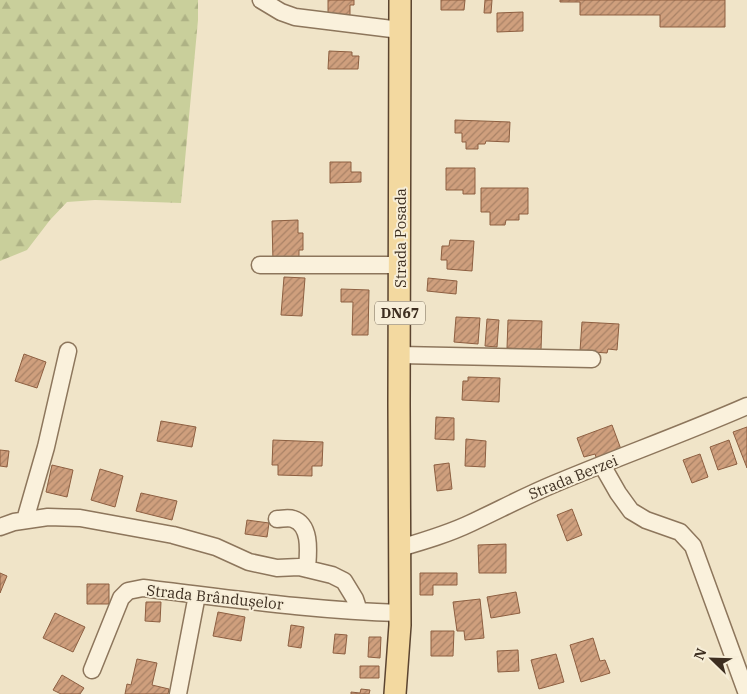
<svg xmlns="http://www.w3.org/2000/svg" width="747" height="694" viewBox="0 0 747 694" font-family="'IBM Plex Serif',serif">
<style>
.forest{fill:url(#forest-firs)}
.building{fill:url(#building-hatch);stroke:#8d5f41}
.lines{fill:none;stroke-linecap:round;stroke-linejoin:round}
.minor-casing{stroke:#8d765c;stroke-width:19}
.major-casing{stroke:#5b4430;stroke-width:24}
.minor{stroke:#faf1dc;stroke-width:16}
.major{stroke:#f3d9a0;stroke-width:21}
.labels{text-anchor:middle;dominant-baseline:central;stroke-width:4;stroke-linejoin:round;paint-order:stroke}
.shield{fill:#f7eed8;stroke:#756857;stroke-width:1}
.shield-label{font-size:14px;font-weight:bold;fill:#3d2e20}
.street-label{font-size:15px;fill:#3d2e20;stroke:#f7eed8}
</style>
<defs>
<pattern id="forest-firs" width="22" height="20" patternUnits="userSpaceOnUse" patternTransform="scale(1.25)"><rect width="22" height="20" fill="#c9cf9b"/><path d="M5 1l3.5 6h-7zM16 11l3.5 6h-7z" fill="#aeb285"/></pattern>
<pattern id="building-hatch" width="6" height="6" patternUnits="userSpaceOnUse" patternTransform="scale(1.25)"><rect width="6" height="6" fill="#cf9f7d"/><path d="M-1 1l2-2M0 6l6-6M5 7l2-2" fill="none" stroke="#a98266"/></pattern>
</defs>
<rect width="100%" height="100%" fill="#f0e4c8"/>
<path class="forest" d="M0 0H198V20L181 203 95 200 67 202 50 220 27 250 0 261Z"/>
<path class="building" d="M328 0H354V5H350V15L328 14Z
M441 0H465L464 10H441Z
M485 0H492L491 13H484Z
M560 0H725V27H660V15H580V2H560Z
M523 12V31L497 32V13Z
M329 51 352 52V56H359L358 69H328Z
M455 120 510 122 509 142 486 141 485 144H478V149H466V142H462V133H455Z
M330 162H351V172H361V182L330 183Z
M446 168H475V194H463V190H446Z
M481 188H528V214H519V220H506L505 225H490V212H481Z
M298 220V233H303V250H299V261L273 262 272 221Z
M450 240 474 241 472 271 447 269V260H441L442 246H449Z
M284 277 305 278 302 316 281 315Z
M428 278 457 281 456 294 427 291Z
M341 289 369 290 368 335H352L353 302H341Z
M456 317 480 318 478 344 454 342Z
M487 319 499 320 497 347 485 346Z
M508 320 542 321 541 350 507 348Z
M582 322 619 324 617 350 608 349 607 353 580 351Z
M24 354 46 362 37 388 15 381Z
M468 377 500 378 499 402 462 400 463 381H468Z
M436 417 454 418V440L435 439Z
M161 421 196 427 192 447 157 441Z
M612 425 622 452 597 460 595 454 584 457 577 438Z
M747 427V468L733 432Z
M466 439 486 441 485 467 465 466Z
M273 440 323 442 322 466H312V476L278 475V465H272Z
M729 440 737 464 718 470 710 447Z
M0 450 9 451 7 467 0 466Z
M700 454 708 477 692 483 683 460Z
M449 463 452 489 437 491 434 465Z
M52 465 73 470 67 497 46 492Z
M100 469 123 476 115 507 91 500Z
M141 493 177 501 172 520 136 511Z
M572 509 582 535 567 541 557 515Z
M247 520 269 523 267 537 245 534Z
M506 544V573H479L478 545Z
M0 573 7 576 0 593Z
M420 573H457V585H433V595H420Z
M87 584H109V604H87Z
M516 592 520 613 491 618 487 597Z
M480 599 484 638 465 640 464 631H457L453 602Z
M146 602H161L160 622 145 621Z
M218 612 245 617 241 641 213 636Z
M55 613 85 627 73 652 43 638Z
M291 625 304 627 301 648 288 646Z
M431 631H454L453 656H431Z
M335 634 347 635 345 654 333 653Z
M369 637H381L380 658 368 657Z
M593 638 600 661 605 660 610 673 581 682 570 645Z
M518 650 519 671 498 672 497 651Z
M556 654 564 682 539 689 531 660Z
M137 659 157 663 152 685 169 689 168 694H125L127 684 131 685Z
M360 666H379V678H360Z
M62 675 84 688 80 694H61L53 690Z
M361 689 370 690 369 694H351V692L360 693Z"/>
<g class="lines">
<defs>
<path id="minor" d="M261 0 281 12 295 17 400 30
M260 265H400
M400 355 592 359
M602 465 618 493 631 511 646 520 680 532 693 546 747 694
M277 519C282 519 288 517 293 519 312 525 308 554 307 569
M25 520 46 447 68 351
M0 527 14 522 48 517 80 518 173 535 216 547 249 562 277 568 299 567 332 575 344 581 355 599 359 611
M400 548C424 541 448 534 471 523 499 510 525 496 554 484 618 457 683 434 747 406
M92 670 121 598 128 591 143 588C228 598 314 611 400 613
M178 694 197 595"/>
<path id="major" d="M395 694 400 625 399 404 400 0"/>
</defs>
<use href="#minor" class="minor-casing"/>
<use href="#major" class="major-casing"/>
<use href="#minor" class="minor"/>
<use href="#major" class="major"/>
</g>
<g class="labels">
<rect class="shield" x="375" y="301.5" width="50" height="23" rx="4"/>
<g class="shield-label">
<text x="400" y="313">DN67</text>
</g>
<g class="street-label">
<text transform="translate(400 238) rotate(-90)">Strada Posada</text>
<text transform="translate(573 477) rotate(-22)">Strada Berzei</text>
<text transform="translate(215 597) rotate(6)">Strada Brândușelor</text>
</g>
</g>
<g transform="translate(712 659) rotate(293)" stroke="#f7eed8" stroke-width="4" paint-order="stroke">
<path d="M0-4L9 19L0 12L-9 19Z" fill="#3d2e20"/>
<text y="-8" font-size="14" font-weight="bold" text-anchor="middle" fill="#3d2e20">N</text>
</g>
</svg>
